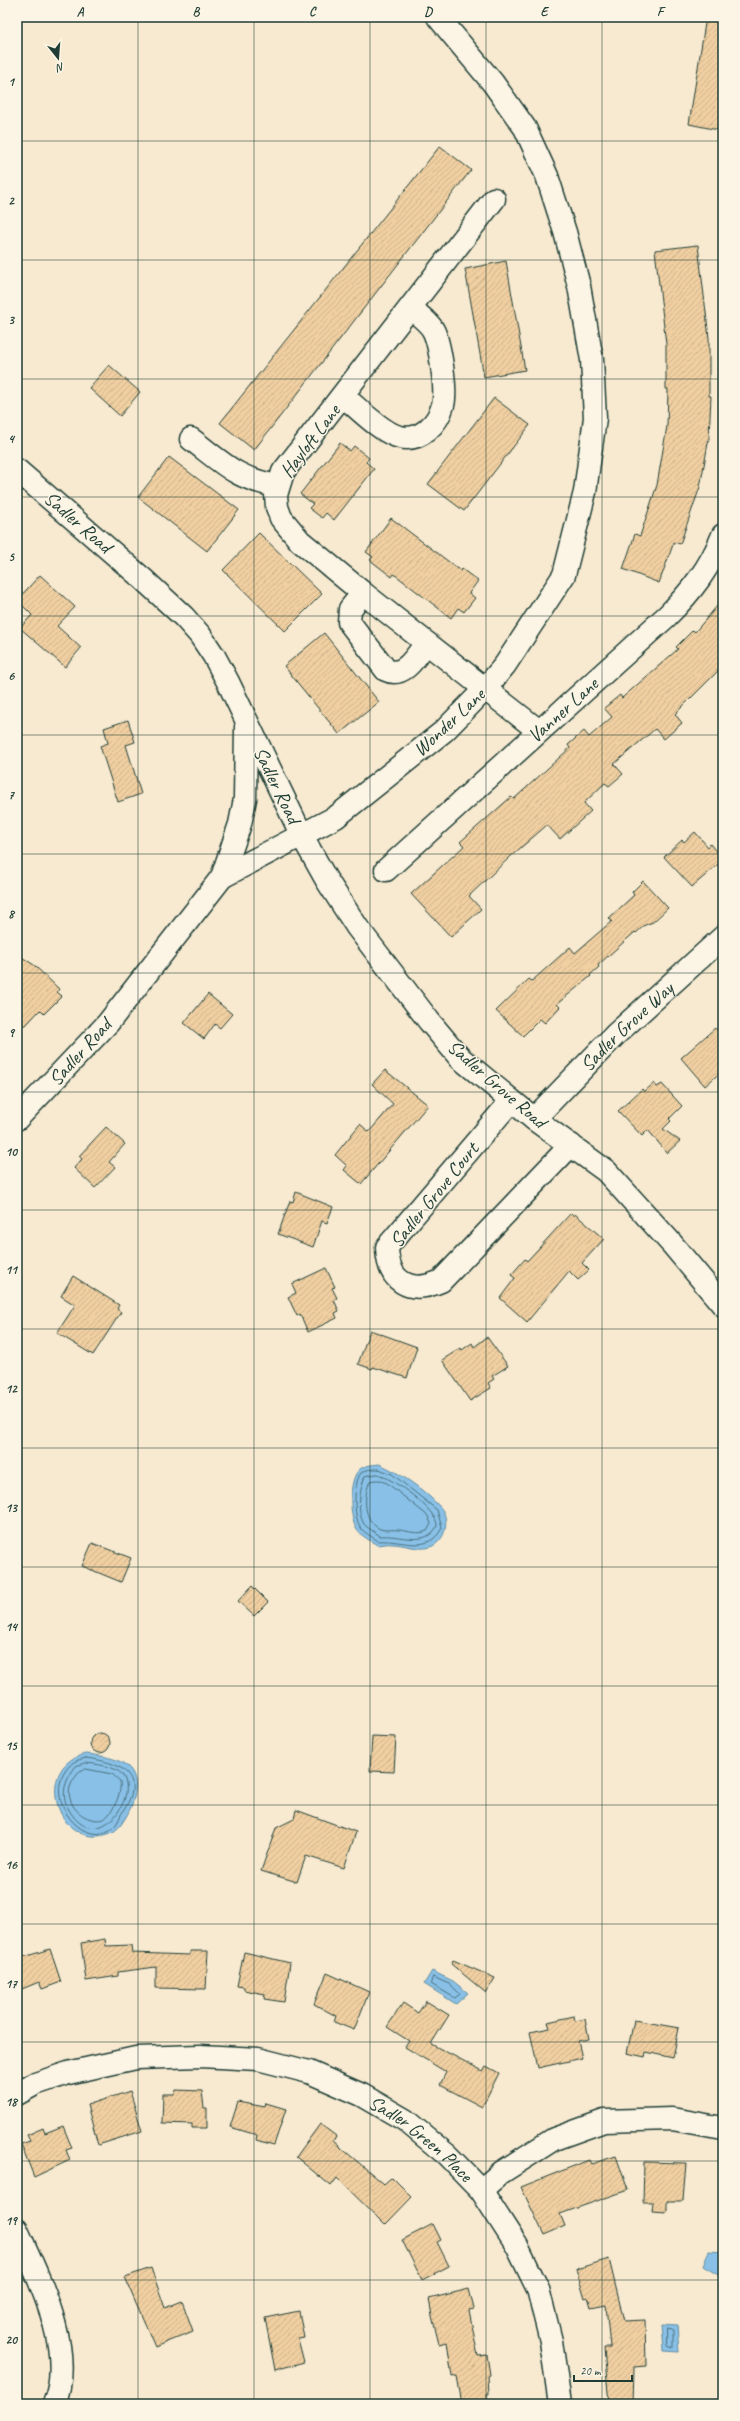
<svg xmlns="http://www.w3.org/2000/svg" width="740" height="2421" viewBox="0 0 740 2421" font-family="Caveat,sans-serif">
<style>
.water{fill:#89c0e7;stroke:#5f8c9f}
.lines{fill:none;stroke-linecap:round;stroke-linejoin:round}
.shore{stroke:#49717c;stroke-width:1}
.building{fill:url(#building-hatch);stroke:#1f3d34}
.minor-casing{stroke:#1f3d34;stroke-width:25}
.minor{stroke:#fcf5e5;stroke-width:22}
.grid{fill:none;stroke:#1f3d34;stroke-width:1;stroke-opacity:0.55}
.labels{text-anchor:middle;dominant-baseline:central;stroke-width:3;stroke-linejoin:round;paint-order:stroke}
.street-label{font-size:20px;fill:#1f3d34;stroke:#fcf5e5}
.neatline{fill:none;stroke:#1f3d34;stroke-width:1.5}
.grid-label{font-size:13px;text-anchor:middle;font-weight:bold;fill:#1f3d34}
</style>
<defs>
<pattern id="building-hatch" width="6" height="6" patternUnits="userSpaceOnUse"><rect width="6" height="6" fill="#f0cfa1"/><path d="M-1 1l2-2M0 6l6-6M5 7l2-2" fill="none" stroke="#cdb38b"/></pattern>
</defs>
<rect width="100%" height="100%" fill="#f8ead1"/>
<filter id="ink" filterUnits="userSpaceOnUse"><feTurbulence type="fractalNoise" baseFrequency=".025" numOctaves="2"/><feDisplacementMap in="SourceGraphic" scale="8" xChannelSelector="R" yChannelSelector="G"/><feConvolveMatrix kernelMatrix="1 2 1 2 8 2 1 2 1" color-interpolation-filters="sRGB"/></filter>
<g filter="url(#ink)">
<path class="water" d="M379 1464C399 1472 426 1491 440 1507 449 1516 447 1535 437 1543 425 1554 406 1544 392 1544 387 1543 382 1545 377 1545 371 1541 361 1536 357 1530 349 1518 348 1480 359 1470 364 1465 372 1465 379 1464Z
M86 1754C97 1755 111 1757 121 1762 147 1775 133 1809 120 1826 114 1833 107 1835 98 1836 53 1840 36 1763 86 1754Z
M432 1971 453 1981 468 1993 456 2004 424 1984Z
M709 2251 723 2252V2272L718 2275 703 2266Z
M662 2324 677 2325 679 2352 664 2351Z"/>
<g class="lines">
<path class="shore" d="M379 1469 392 1474 437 1510 442 1528C428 1555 403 1539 378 1541 373 1537 364 1533 361 1528 353 1518 353 1483 361 1473 365 1469 374 1469 379 1469Z
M378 1474C393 1479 438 1510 437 1526 426 1548 400 1534 380 1536 375 1532 367 1528 364 1524 356 1511 360 1489 365 1476Z
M378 1480 387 1483 428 1516 431 1524 427 1531C418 1535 408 1531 399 1530 394 1529 385 1531 380 1529 363 1521 363 1496 370 1481Z
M86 1758C118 1762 147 1773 124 1810 120 1815 119 1821 115 1826 86 1853 43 1801 66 1770 72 1762 76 1760 86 1758Z
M86 1763C95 1764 111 1766 118 1771 146 1789 97 1862 68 1808 60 1792 66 1779 76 1766Z
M86 1769 112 1774 120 1781C122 1792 114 1812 104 1819 87 1824 65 1807 70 1787 72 1781 76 1776 80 1771Z
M433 1977 451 1985 460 1994 455 1998 431 1984Z
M668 2328 673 2330V2348L668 2346Z"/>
</g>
<path class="building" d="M706 17H723V131L689 124Z
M440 146 471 170 254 450 220 423Z
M698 245 709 338V396H711L709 438 700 487 680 544 674 542 659 583 623 569 635 534 640 536 657 485 667 426 668 389H666V344L655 250Z
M506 261 525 370 484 377 465 269Z
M109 365 140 392 120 416 89 388Z
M494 398 530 425 464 511 428 484Z
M340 443 350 451 354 446 369 458 366 462 374 469 334 520 326 513 322 518 309 508 313 504 300 494Z
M169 457 239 510 207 551 138 497Z
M391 518 461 571 462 569 478 581 469 593 475 598 464 612 458 608 451 618 394 574 392 577 370 560 373 557 366 552Z
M259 533 322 594 285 631 223 570Z
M40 575 75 607 57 626 81 648 65 667 20 628 32 615 17 600Z
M723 599V666L675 714 682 723 664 739 655 729 614 764 623 774 609 786 605 783 584 803 591 811 560 839 547 825 510 857 469 896 481 909 451 937 411 894 464 846 460 842 511 797 514 799 570 748 568 745 584 731 589 737 612 717 604 708 620 695 622 698 678 649 676 647 693 630 695 632Z
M324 633 379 702 339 734 284 666Z
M128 720 135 742 126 745 141 794 118 802 100 746 108 743 104 728Z
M695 832 708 847 710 844 723 860 692 887 664 857 682 840 684 842Z
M643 881 668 908 653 922 645 925 636 933 635 932 598 965 599 967 590 975 591 976 557 1004 560 1007 545 1023 540 1019 523 1036 496 1011 529 979 532 981 570 947 575 953 612 921 609 918 634 895 632 892Z
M17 954 34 965 59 989 57 992 62 996 44 1014 40 1010 25 1026 17 1018Z
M208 994 232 1014 220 1028 215 1024 204 1039 184 1023Z
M715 1028 723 1036V1070L705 1086 681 1058Z
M385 1070 428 1105 361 1184 344 1170 347 1166 335 1155 360 1124 369 1132 393 1104 372 1084Z
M654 1083 657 1087 662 1084 682 1106 669 1119 671 1121 663 1129 680 1141 667 1153 648 1130 642 1136 618 1111 642 1089 644 1092Z
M106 1127 125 1144 109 1162 115 1167 95 1188 74 1168 82 1159 79 1156Z
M296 1192 333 1207 327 1223 322 1221 313 1247 278 1234 290 1201 293 1202Z
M571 1213 574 1216 575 1214 604 1239 582 1263 589 1270 578 1280 569 1271 527 1322 500 1298 515 1278 511 1275 525 1259 527 1261Z
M326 1268 335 1287 332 1288 337 1298 334 1300 339 1311 335 1313 337 1318 308 1332 300 1314 297 1316 288 1297 296 1293 292 1284Z
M73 1276 119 1305 117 1309 121 1312 93 1355 57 1333 75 1305 61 1296Z
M370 1330 417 1347 407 1378 373 1367 372 1369 358 1364Z
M487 1337 508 1366 492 1376 494 1379 488 1383 491 1388 470 1401 442 1360 461 1348 462 1350 472 1343 474 1347Z
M92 1543 131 1558 121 1582 82 1566Z
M252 1586 268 1602 254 1616 238 1601Z
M90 1743a10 10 0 1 1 20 0a10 10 0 1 1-20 0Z
M372 1736 396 1737 394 1772 370 1771Z
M296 1810 356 1832 344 1868 306 1856 297 1882 261 1871 276 1828 294 1819Z
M105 1939 106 1946 131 1945 132 1953 190 1955V1951H208L206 1989 156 1988V1967L118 1972V1976L86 1981 81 1943Z
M50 1949 61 1982 42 1989 39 1982 17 1991V1959Z
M244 1952 290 1963 284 2002 264 1999 265 1994 244 1990V1987L237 1986Z
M453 1960 495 1978 486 1993 451 1964Z
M327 1973 369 1992 354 2030 334 2022 336 2016 314 2004Z
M426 2001 449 2015 431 2044 483 2071 486 2066 499 2073 482 2107 440 2085 446 2072 405 2047 409 2041 387 2027 403 2003 418 2013Z
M574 2016 575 2021 585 2019 589 2039 578 2041 582 2058 538 2068 530 2032 550 2028 548 2022Z
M634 2020 679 2028 673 2058 646 2052 645 2057 627 2053Z
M176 2090 202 2091 204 2108H207V2128H192V2124L162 2123 163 2094H174Z
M130 2091 142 2131 98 2145 87 2105Z
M238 2102 265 2107 266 2103 286 2109 274 2145 256 2140 257 2135 230 2127Z
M320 2124 336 2136 333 2141 384 2184 392 2177 412 2197 385 2225 337 2178 331 2186 296 2157Z
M63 2126 72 2148 66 2150 70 2160 34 2177 21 2144 30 2141 27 2135 43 2128 45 2133Z
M616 2156 628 2190 560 2214 565 2226 544 2235 521 2187 589 2160 591 2164Z
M644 2162 686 2163 683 2201H667V2212L652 2211 653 2202H643Z
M433 2224 441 2240 437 2242 449 2266 422 2280 402 2240Z
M609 2259 624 2321 645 2320 646 2366 634 2367 633 2404H609L604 2348H610L606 2305 591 2308 588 2298 585 2299 576 2269Z
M151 2268 165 2308 182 2301 193 2331 155 2347 125 2277Z
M469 2289 474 2309 469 2310 478 2356 487 2355 490 2375 488 2376 489 2394H487L488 2404H462L457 2376 452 2377 447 2342 439 2344 432 2316 429 2299Z
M299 2311 304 2338 298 2339 304 2362 275 2370 265 2318Z"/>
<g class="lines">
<defs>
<g id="minor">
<path d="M494 199 283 472 276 495 277 507 281 518 300 541 363 593 539 731"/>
<path d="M343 396C358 408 383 434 400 437 421 442 438 423 443 405 447 391 440 343 433 330 428 321 418 315 411 308"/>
<path d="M191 439C224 464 235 478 277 486"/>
<path d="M17 470 143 579 184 617 200 635 214 656 228 682 302 836 326 879 357 927 429 1021 460 1058 534 1119 606 1171 672 1244 723 1305"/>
<path d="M363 593 350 609 349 622 386 670C404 679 417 655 426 643"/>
<path d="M386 870 667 616C691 592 710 568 723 535"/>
<path d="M222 877 240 824 245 799 246 727"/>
<path d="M511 1101 387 1247C388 1282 409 1295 441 1281L571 1145"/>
<path d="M17 1119 108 1023 222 877 336 817 444 731 485 689 505 665 564 575 585 492 595 418 592 360 579 286 565 232 547 176 525 128 493 83 438 17"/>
<path id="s1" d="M534 1119 616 1034 723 937"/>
<path id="s2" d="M17 2094 35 2084 68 2073 136 2058 200 2056 258 2059 309 2072 362 2095 405 2120 447 2155 481 2190 517 2246 538 2289 551 2341 560 2404"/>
<path d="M481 2190 502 2172 554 2139 604 2121 672 2119 723 2128"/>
<path d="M17 2230C39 2279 76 2351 54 2404"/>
</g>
</defs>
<use href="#minor" class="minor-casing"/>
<use href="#minor" class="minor"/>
</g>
</g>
<path class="grid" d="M138 17V2404M254 17V2404M370 17V2404M486 17V2404M602 17V2404M17 141H723M17 260H723M17 379H723M17 497H723M17 616H723M17 735H723M17 854H723M17 973H723M17 1092H723M17 1210H723M17 1329H723M17 1448H723M17 1567H723M17 1686H723M17 1805H723M17 1924H723M17 2042H723M17 2161H723M17 2280H723"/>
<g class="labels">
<g class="street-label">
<text transform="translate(310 441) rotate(-53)">Hayloft Lane</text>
<text transform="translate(78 522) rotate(41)">Sadler Road</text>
<text transform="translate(563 710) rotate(-42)">Vanner Lane</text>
<text transform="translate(449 722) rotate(-43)">Wonder Lane</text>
<text transform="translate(277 785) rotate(64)">Sadler Road</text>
<text stroke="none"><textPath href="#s1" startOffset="131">Sadler Grove Way</textPath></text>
<text transform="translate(80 1052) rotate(-48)">Sadler Road</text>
<text transform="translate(497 1084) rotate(41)">Sadler Grove Road</text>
<text transform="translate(434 1195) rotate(-51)">Sadler Grove Court</text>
<text stroke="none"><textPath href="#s2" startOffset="431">Sadler Green Place</textPath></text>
</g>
</g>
<rect width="740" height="2421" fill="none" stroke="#fcf5e5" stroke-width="44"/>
<g transform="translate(58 58) rotate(163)" stroke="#fcf5e5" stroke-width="3" paint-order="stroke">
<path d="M0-3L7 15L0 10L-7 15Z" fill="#1f3d34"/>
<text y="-6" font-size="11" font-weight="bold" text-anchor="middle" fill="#1f3d34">N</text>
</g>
<path d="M574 2375v6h58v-6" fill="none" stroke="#1f3d34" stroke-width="2"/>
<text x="580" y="2375" font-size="12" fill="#1f3d34" stroke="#fcf5e5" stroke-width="3" paint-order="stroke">20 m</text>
<rect x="22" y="22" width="696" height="2377" class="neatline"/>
<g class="grid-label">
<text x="80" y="16">A</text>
<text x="196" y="16">B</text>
<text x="312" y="16">C</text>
<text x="428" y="16">D</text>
<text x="544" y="16">E</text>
<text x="660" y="16">F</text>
<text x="11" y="86">1</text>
<text x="11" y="205">2</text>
<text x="11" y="324">3</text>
<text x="11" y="443">4</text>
<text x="11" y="561">5</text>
<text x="11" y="680">6</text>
<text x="11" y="799">7</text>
<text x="11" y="918">8</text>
<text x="11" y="1037">9</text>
<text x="11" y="1156">10</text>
<text x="11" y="1274">11</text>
<text x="11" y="1393">12</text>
<text x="11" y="1512">13</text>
<text x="11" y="1631">14</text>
<text x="11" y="1750">15</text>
<text x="11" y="1869">16</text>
<text x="11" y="1988">17</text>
<text x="11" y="2106">18</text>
<text x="11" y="2225">19</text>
<text x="11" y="2344">20</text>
</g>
</svg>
